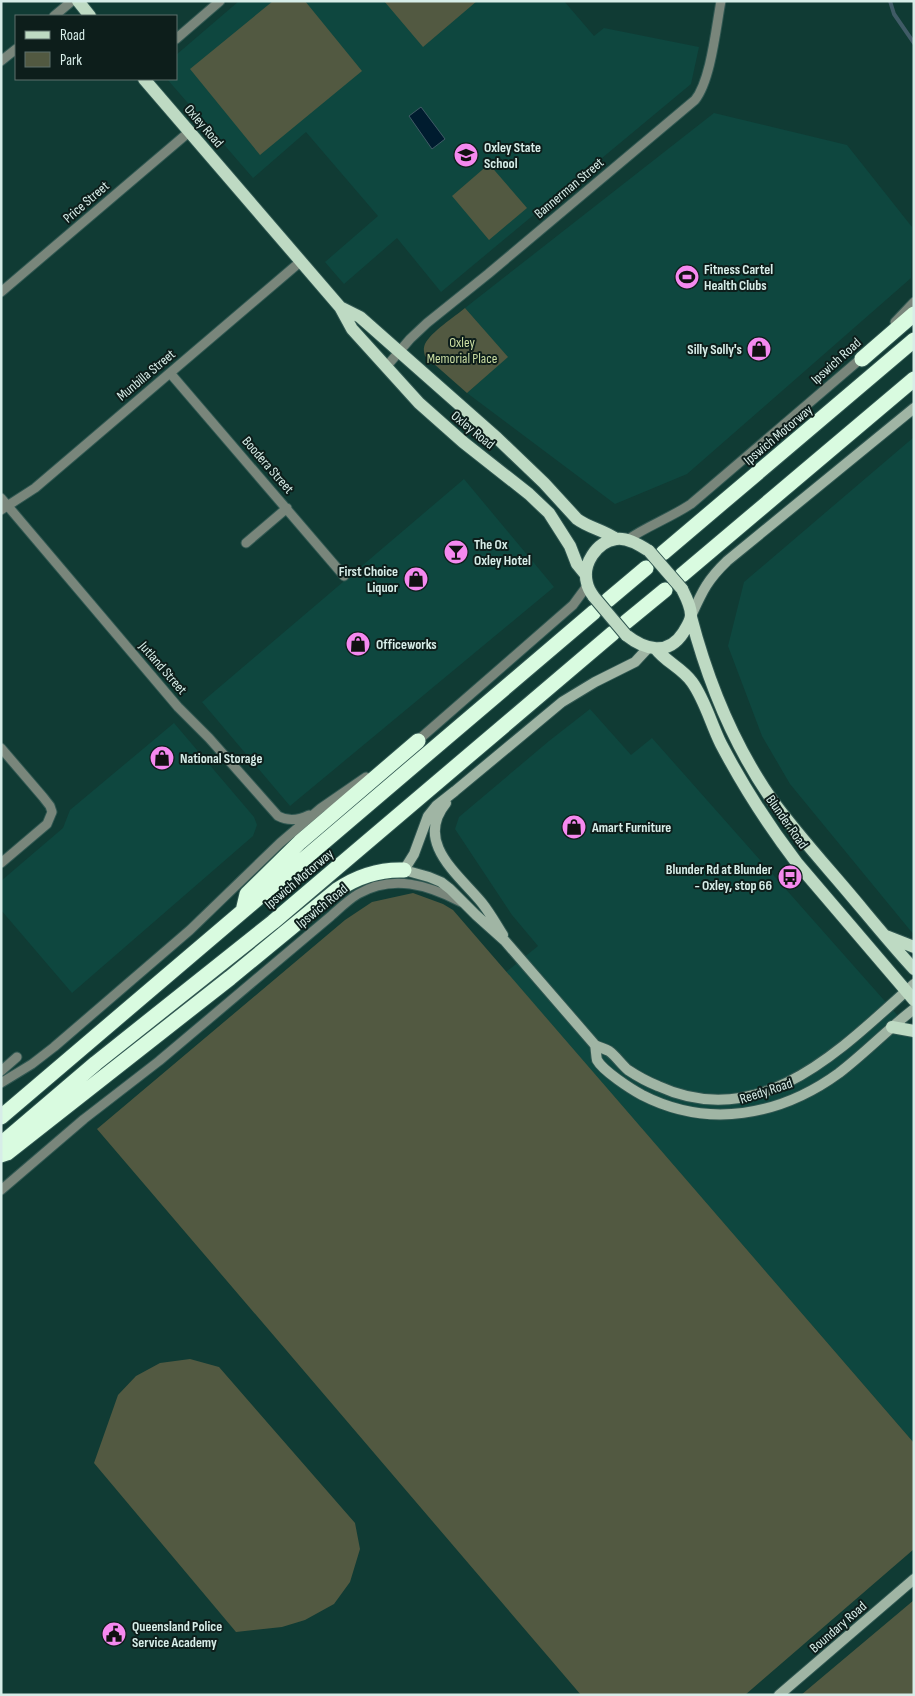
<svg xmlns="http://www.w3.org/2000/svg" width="915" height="1696" viewBox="0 0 915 1696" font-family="'Sofia Sans Condensed',sans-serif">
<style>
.built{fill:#0e473f}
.green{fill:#525941}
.water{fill:#001c2f;stroke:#405b66}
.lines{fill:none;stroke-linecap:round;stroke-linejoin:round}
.stream{stroke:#405b66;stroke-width:4}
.street-casing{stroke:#305751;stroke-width:11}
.secondary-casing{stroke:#305751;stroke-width:12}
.primary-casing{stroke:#305751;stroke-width:14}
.highway-casing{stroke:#305751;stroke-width:17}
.street{stroke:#79867b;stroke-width:9}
.secondary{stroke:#a0b5a4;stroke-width:10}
.primary{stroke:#bedac3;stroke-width:12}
.highway{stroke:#d9fbe0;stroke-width:15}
.primary-bridge-casing{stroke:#305751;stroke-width:14;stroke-linecap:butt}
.primary-bridge{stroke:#bedac3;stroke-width:12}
.labels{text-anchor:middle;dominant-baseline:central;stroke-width:4;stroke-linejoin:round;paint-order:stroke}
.street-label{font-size:14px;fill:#d7ede8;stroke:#0d1e1b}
.poi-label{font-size:14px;font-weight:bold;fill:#d7ede8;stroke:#0d1e1b;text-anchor:start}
.park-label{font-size:14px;fill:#ccdea3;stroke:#0d1e1b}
</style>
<rect width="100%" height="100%" fill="#103b34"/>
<path class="built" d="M239 1H564L594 36 604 28 699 47 691 84 441 292 397 238 344 284 325 262 378 216 306 132 253 178 167 79H176V55Z
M714 113 847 145 912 227 911 278 687 474 615 504 467 393 507 357 465 308Z
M914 437V935L790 784 762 736 728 646 744 582Z
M464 479 554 587 290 806 202 702Z
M590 709 631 755 652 738 914 1034V1443L506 972 538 946 512 915 455 829 459 817 549 741Z
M174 723 254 817 257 825 253 836 72 993 1 910V881L63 828 70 810Z"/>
<path class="green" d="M273 1H305L362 71 260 155 190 69Z
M384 1H477L423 47Z
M489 164 527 208 489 240 452 196Z
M465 308 508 357 467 393 425 356C424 352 423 349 425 344 431 332 454 317 465 308Z
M413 893 443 904 453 910 914 1443V1549L745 1695H581L97 1129 345 920 372 902Z
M190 1359 219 1367 355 1523 360 1549 350 1582 334 1604 305 1620 282 1627 236 1632 94 1463 118 1395 136 1376 160 1363Z
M914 1600V1695H801Z"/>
<path class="water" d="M421 107 445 139 432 149 409 116Z"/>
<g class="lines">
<path class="stream" d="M890 1 894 14 914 43"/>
<defs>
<path id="street" d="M54 16 72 1
M176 39 220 1
M1 61 16 49
M1 292 189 132
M895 322 914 302
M386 367 410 339 427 323 488 274 695 100C711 80 716 27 721 1
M170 373 344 576
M1 498 178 707 209 738 278 816C289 822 299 820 309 815
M1 510 35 488 300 262
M627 540C647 526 670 518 691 504L864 356
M246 543 287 508
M416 742 573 605 587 586
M1 748 43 797 50 806 52 812 47 824 1 863
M1 1071 17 1057
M1 1083 32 1064 54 1047 190 930 280 843 321 808 366 777
M1 1190 84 1119 159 1061 331 916C340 908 348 900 358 894 393 874 428 885 461 902"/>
<path id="secondary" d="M691 616C702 592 707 580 727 561L914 408
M648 648 635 662 595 682 562 702 455 791 436 806 428 816 414 854 404 870 429 877 441 882 450 889 476 915 505 941 595 1045C599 1047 605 1049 609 1051 616 1056 621 1064 628 1070 637 1076 648 1082 658 1086 762 1134 843 1047 914 984
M446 803C414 842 458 874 482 903 490 913 496 924 503 935
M595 1045C596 1049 596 1056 597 1060 603 1071 631 1089 642 1095 708 1129 780 1116 839 1073 865 1053 888 1029 914 1009
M779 1695 914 1579"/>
<path id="primary" d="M78 1 90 16
M144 79 340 307 352 329 419 403 463 442 529 494 549 513 570 546 577 564 586 575
M340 307 360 317 497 438 544 483 577 519C589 528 604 530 616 539
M594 597C591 593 588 589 587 583 582 565 596 542 616 539 627 537 640 545 649 551
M691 617C708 682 733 744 772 800 794 830 818 857 842 885 866 913 889 942 914 969
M626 635C645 650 668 656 683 633 686 628 691 621 691 615 691 606 686 597 682 589
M656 649C666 662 682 668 692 682 705 700 711 724 721 744 743 786 768 825 797 863L914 1000
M886 936 914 947
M892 1027 914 1031"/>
<path id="highway" d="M862 359 914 314
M663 553 914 340
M682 575 914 379
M608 600 646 568
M626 622 665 590
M243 911 247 894 300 842 418 741
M1 1117 594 612
M1 1144 96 1063 273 922 613 633
M1 1155 7 1153 230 978 337 890C358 876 379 869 404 870"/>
</defs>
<use href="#street" class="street-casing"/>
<use href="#secondary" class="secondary-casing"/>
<use href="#primary" class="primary-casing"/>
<use href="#highway" class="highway-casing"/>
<use href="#street" class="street"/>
<use href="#secondary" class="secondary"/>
<use href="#primary" class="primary"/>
<use href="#highway" class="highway"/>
<defs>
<path id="primary-bridge" d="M649 551 682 589
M594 597 626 635"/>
</defs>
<use href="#primary-bridge" class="primary-bridge-casing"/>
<use href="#primary-bridge" class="primary-bridge"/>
</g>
<defs>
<symbol id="school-disc" viewBox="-11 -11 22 22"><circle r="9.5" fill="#f589ef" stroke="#0d1e1b"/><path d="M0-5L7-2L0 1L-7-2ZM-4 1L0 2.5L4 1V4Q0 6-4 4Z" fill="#111"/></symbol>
<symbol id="stadium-disc" viewBox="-11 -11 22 22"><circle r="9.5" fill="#f589ef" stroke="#0d1e1b"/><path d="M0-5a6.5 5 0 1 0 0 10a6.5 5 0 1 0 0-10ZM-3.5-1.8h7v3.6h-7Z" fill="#111"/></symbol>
<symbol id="shop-disc" viewBox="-11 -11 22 22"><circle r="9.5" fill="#f589ef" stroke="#0d1e1b"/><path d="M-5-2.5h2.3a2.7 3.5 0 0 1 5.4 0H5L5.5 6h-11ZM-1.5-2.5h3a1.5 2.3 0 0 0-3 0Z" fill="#111"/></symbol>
<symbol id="bar-disc" viewBox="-11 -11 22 22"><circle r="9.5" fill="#f589ef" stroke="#0d1e1b"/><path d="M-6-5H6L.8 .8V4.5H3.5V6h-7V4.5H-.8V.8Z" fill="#111"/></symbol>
<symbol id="bus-disc" viewBox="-11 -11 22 22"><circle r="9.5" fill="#f589ef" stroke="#0d1e1b"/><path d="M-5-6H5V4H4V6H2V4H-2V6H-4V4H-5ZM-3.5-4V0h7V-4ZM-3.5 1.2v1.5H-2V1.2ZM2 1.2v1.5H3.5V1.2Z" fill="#111"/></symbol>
<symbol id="civic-disc" viewBox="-11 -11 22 22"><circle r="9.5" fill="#f589ef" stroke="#0d1e1b"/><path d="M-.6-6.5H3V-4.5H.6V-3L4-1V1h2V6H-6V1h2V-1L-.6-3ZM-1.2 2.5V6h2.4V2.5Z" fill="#111"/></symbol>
</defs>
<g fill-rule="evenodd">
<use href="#school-disc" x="452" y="141" width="28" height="28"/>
<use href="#stadium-disc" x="673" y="263" width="28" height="28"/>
<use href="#shop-disc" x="745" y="335" width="28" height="28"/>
<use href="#bar-disc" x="442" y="538" width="28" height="28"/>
<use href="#shop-disc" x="402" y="565" width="28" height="28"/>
<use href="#shop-disc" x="344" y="630" width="28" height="28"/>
<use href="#shop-disc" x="148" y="744" width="28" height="28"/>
<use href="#shop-disc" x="560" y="813" width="28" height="28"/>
<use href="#bus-disc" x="776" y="863" width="28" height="28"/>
<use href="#civic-disc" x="100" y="1620" width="28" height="28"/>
</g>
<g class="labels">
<g class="street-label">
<text transform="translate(204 126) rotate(49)">Oxley Road</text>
<text transform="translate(569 188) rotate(-40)">Bannerman Street</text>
<text transform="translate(86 202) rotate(-41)">Price Street</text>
<text transform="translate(836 361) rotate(-42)">Ipswich Road</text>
<text transform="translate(146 375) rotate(-40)">Munbilla Street</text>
<text transform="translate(473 430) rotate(39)">Oxley Road</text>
<text transform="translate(778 435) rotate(-40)">Ipswich Motorway</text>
<text transform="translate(268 465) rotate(49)">Boodera Street</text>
<text transform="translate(163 668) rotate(49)">Jutland Street</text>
<text transform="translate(787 822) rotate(55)">Blunder Road</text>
<text transform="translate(299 879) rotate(-40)">Ipswich Motorway</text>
<text transform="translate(322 906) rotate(-39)">Ipswich Road</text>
<text transform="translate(766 1091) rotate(-18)">Reedy Road</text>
<text transform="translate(838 1627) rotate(-41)">Boundary Road</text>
</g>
<g class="poi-label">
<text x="484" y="147">Oxley State<tspan x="484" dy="16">School</tspan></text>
<text x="704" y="269">Fitness Cartel<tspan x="704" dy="16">Health Clubs</tspan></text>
<text x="742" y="349" text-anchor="end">Silly Solly's</text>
<text x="474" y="544">The Ox<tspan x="474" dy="16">Oxley Hotel</tspan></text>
<text x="398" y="571" text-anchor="end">First Choice<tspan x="398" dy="16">Liquor</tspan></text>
<text x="376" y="644">Officeworks</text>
<text x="180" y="758">National Storage</text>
<text x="592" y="827">Amart Furniture</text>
<text x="772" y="869" text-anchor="end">Blunder Rd at Blunder<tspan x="772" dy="16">- Oxley, stop 66</tspan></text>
<text x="132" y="1626">Queensland Police<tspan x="132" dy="16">Service Academy</tspan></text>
</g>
<g class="park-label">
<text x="462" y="342">Oxley<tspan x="462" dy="16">Memorial Place</tspan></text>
</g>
</g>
<rect width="915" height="1696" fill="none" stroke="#d7ede8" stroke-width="5"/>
<rect x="15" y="15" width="162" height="65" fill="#0d1e1b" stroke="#5e716d"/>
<rect x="25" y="31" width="25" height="8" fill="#bedac3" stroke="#5e716d"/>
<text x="60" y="40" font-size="15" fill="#d7ede8">Road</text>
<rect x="25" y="52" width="25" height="15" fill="#525941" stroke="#5e716d"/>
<text x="60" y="65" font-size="15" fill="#d7ede8">Park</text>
</svg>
